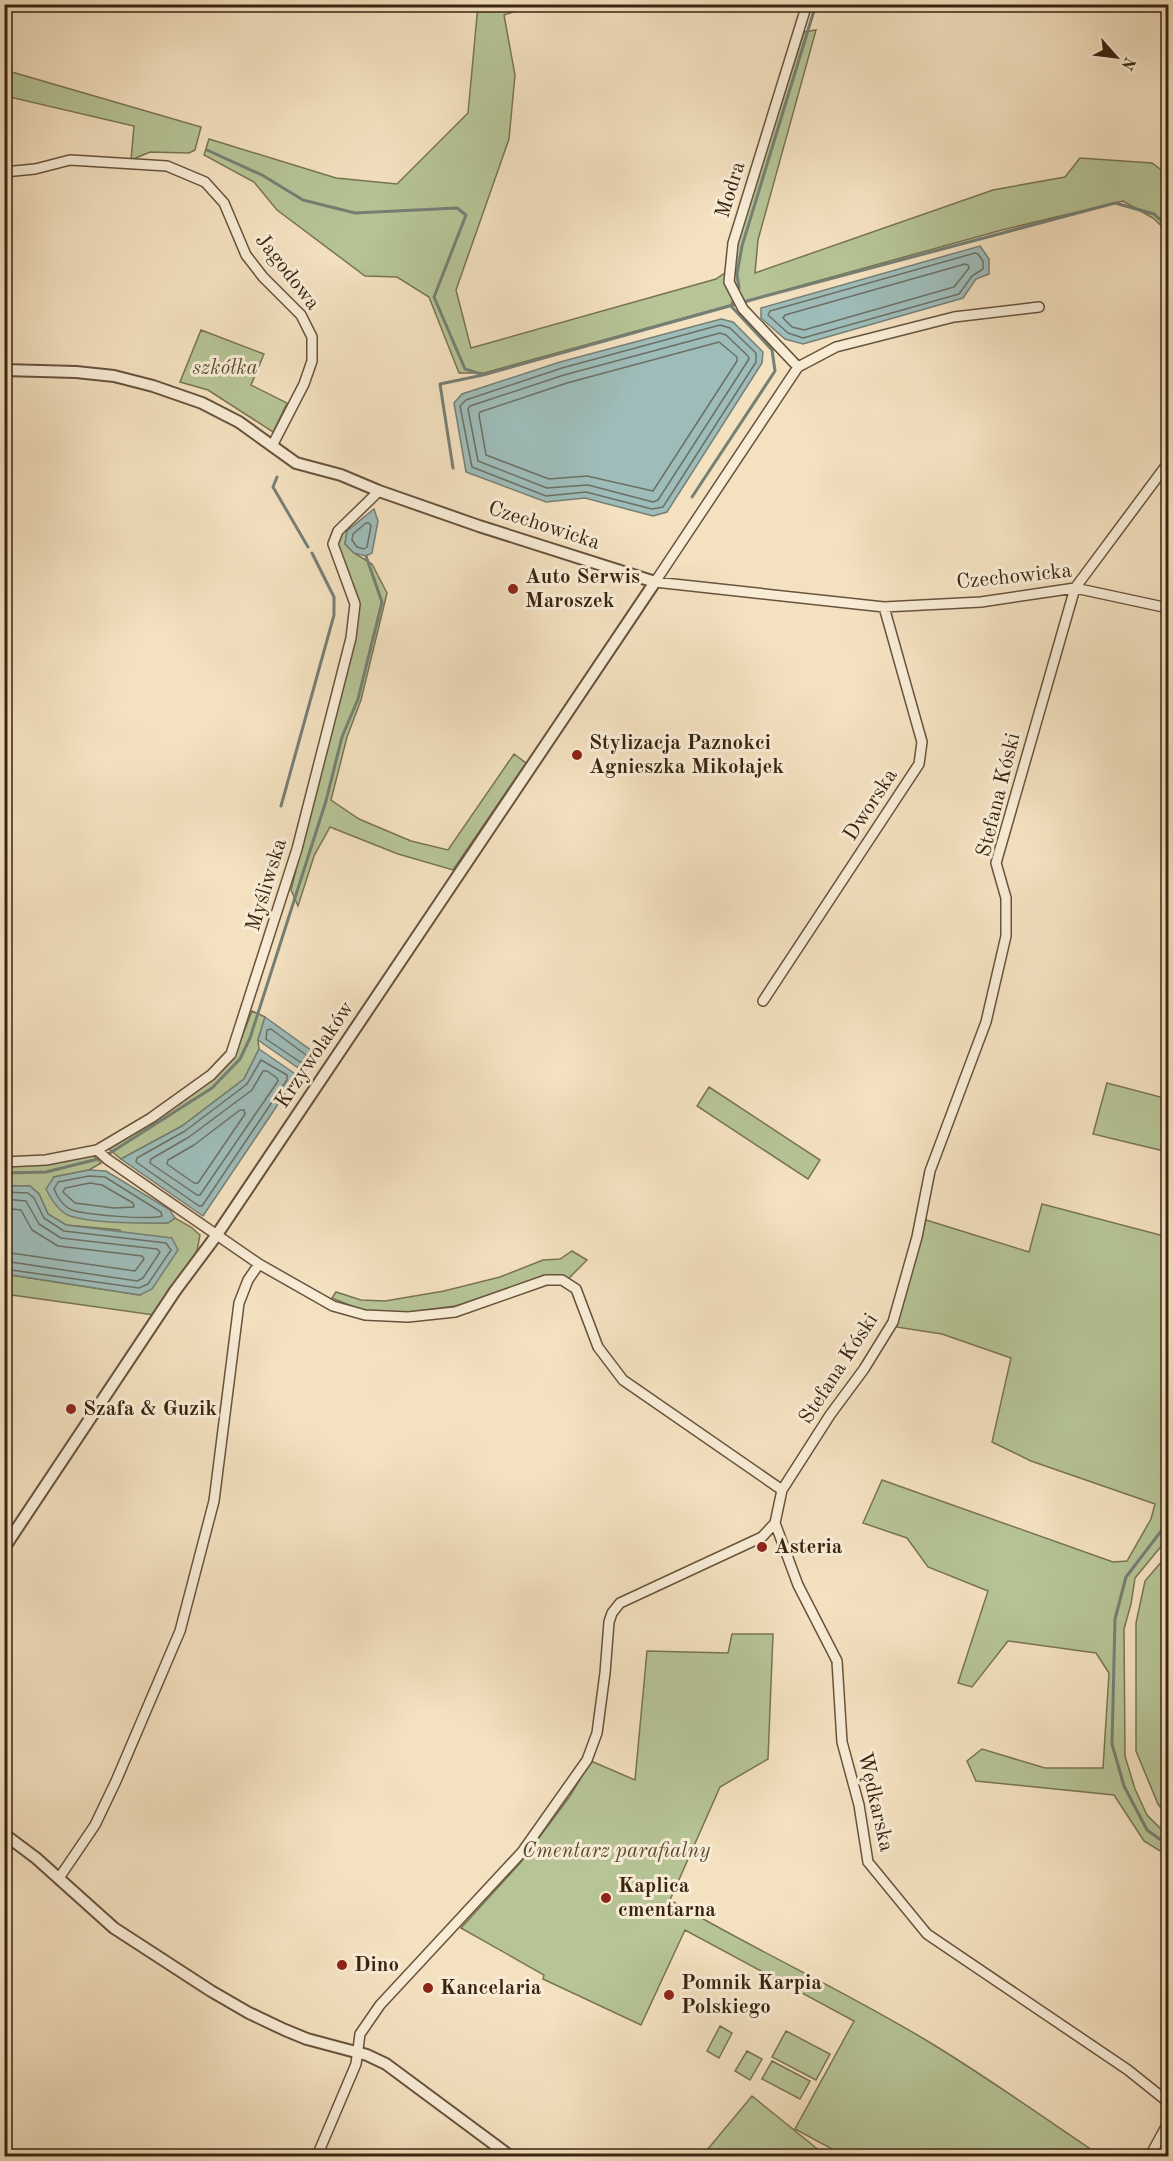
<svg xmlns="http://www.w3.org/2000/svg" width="1173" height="2161" viewBox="0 0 1173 2161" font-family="'Old Standard TT',serif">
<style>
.green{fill:#b6c496;stroke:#787453;stroke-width:1.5}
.water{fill:#9ebcb9;stroke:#767f75;stroke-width:1.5}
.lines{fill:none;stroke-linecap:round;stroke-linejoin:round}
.shore{stroke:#6c7064;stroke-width:1.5}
.stream{stroke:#767f75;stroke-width:3}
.minor-casing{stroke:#68533c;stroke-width:12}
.tertiary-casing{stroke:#68533c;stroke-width:14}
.minor{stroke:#f8ecd6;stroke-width:9}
.tertiary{stroke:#f8ecd6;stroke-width:10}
.poi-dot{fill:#8f2418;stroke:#f8ecd6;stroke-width:2}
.labels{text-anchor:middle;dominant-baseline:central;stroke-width:6;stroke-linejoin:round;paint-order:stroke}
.street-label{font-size:21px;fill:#392410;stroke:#f8ecd6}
.park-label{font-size:21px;font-style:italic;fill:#584c32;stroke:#f8ecd6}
.poi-label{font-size:21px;font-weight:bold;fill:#392410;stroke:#f8ecd6;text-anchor:start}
</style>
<rect width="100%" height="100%" fill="#f4e1c0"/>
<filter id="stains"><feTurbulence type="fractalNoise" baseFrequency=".00333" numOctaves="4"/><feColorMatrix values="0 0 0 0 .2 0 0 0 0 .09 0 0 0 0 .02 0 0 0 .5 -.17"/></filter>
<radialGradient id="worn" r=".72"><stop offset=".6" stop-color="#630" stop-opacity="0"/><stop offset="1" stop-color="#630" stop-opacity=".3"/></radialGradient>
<path class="green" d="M478 5H526L525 8 504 15 515 75 509 139 456 290 471 348 716 279 733 267 736 244 804 32 816 30 758 240 755 273 993 190 1065 177 1080 158 1152 163 1168 175V232L1153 218 1123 201 1002 230 484 373H459L429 297 397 277 365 276 277 210 254 182 204 155 209 139 336 178 397 184 468 113Z
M5 70 201 127 195 150 189 153 150 152 131 160 134 126 5 96Z
M201 330 264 354 251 385 287 403 273 432 208 390 180 382Z
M347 531 345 544 354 553 372 564 387 593 361 700 347 737 331 800 359 819 411 841 448 850 514 754 526 763 453 870 398 854 330 827 314 856 298 906 291 890 355 638 359 604 337 542 340 532Z
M252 1011 265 1017 258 1040 259 1049 244 1079 182 1126 121 1159 108 1148 235 1055Z
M1107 1083 1168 1099V1152L1093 1134Z
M709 1087 820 1160 808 1179 697 1106Z
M93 1155 101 1163 89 1170 54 1177 112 1222 167 1223 175 1218 191 1227 200 1235 197 1251 154 1315 5 1294 4 1274 140 1295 120 1230 66 1225 48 1214 39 1194 30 1186H5V1165Z
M1042 1204 1168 1237V1538L1135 1578 1131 1604 1124 1629 1125 1756 1135 1789 1147 1815 1168 1836V1856L1144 1841 1114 1795 976 1781 967 1761 982 1749 1045 1768H1103L1109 1673 1096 1653 1008 1641 972 1687 958 1683 988 1591 928 1567 907 1538 863 1523 882 1480 1113 1562 1127 1561 1151 1519 1155 1504 1031 1461 992 1442 1011 1358 942 1334 896 1327 926 1220 1029 1252Z
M572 1251 587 1260 568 1279 455 1306 410 1312 369 1313 332 1298 336 1292 361 1300 385 1301 444 1291 500 1277 543 1260 560 1259Z
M1168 1554V1817L1158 1804 1136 1751V1623L1145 1581Z
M732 1634H773L768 1759 720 1787 670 1900C756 1951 848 1992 934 2045 991 2080 1046 2119 1101 2156H845L795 2129 854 2021 685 1930 641 2025 543 1979 544 1975 461 1928 521 1862 570 1796 591 1761 635 1780 647 1651 728 1653Z
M720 2026 732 2033 719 2058 707 2051Z
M786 2031 830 2054 816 2080 772 2057Z
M747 2051 762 2059 750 2080 735 2071Z
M772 2061 810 2081 800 2099 762 2079Z
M752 2096 826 2156H702Z"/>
<path class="water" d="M980 246 989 259V274L976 279 963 298 803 344 785 339 761 318V308Z
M721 319 733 322 763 352 762 363 667 512 653 516 585 498 546 502 466 472 454 403 462 394 560 362Z
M374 509 378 521 372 553 366 556 354 553 345 544 347 531Z
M265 1017 315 1053 316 1056 305 1071 297 1067 258 1040Z
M259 1049 294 1073 293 1082 203 1216 121 1159 182 1126 244 1079Z
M89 1170 106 1171 170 1210 175 1218 168 1223C140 1223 96 1224 70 1216 59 1212 51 1199 46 1189L54 1177Z
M4 1186H30L39 1194 48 1214 66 1225 172 1238 178 1250 152 1289 140 1295 5 1274Z"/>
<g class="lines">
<path class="shore" d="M975 253 978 254 983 261V269L972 276 959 294 803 338 788 333 768 315 770 311Z
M965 264 968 265 969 268 954 287 804 330 792 327 783 318 785 315Z
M720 325 730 328 756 353V362L663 507 652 509 586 492 546 496 472 467 460 406 466 400 562 368Z
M720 333 726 335 748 356 749 359 658 500 653 502 588 485 547 488 478 461 468 409 470 406 564 375Z
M719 342 737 357V361L653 491 587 476 549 479 486 455 479 415 480 412 567 383Z
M366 523H369L371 526 367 547 364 549 357 547 352 540 353 534Z
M271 1029 306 1055 307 1058 304 1062H300L266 1039 267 1030Z
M261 1060 287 1075V1080L202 1206H199L136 1162 137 1158 185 1131 247 1084Z
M263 1071H267L277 1078 278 1081 200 1195H197L150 1163 151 1159 189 1137 252 1090Z
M240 1110H244L245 1114 198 1183H194L167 1164 168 1160 194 1145Z
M89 1176 105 1177 161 1212 162 1216C149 1220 87 1215 72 1210 64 1207 57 1197 54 1189L58 1182Z
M90 1183 102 1185 133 1203 134 1207 114 1208 75 1203 63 1192 65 1188Z
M4 1192 28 1193 34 1198 44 1218 64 1231 166 1243 171 1250 148 1284 139 1288 4 1269
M4 1199 26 1201 39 1224 61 1238 157 1249 160 1252 143 1278 137 1281 4 1261
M4 1208 21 1210 32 1230 58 1246 142 1256 144 1259 135 1271 4 1252"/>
<path class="stream" d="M207 150 262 175 303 200 355 213 457 208 466 215 434 297 465 369 481 374
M453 468 440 384 483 375 751 300 1115 203 1154 214 1168 227
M277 477 273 487 308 547
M692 497 775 371 772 350 731 306 739 288 737 274 742 246 816 4
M281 806 334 615V597L312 553
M110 1153 212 1088 240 1059 250 1038 326 801 342 737 358 699 382 602 366 556
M4 1173 46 1172 98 1159
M1168 1522 1126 1577 1115 1619 1112 1744 1124 1786 1147 1830 1168 1845"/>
<defs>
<path id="minor" d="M4 172 35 169 70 160 167 166 205 182 224 203 246 255 263 277 301 315 312 337V361L304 384 272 446
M1039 307 954 317 836 347 798 367 655 582 884 607 981 602 1075 588 1168 608
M798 367 743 309 729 282 733 243 807 4
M763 1001 919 764 922 742 884 607
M97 1150 107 1159 259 1264 333 1306 365 1315 408 1317 455 1312 546 1280H562L576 1289 598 1347 623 1380 782 1490
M4 1162 46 1160 97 1150 151 1118 211 1075 231 1054 297 849 351 638 355 604 333 544 338 531 379 491
M775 1523 798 1585 837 1661 842 1742 859 1805 868 1862 927 1934 1128 2070 1168 2102
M59 1878 95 1825 116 1781 180 1631 214 1501 239 1303 248 1280 259 1264
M317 2156 356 2064 360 2034 380 2005 522 1852 587 1760 597 1733 605 1673 609 1622 612 1613 620 1603 762 1537 775 1523 782 1490 830 1415 864 1369 893 1322 917 1237 930 1171 986 1022 1006 936V898L996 863 1075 588 1168 463
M1150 2156 1168 2123"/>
<path id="tertiary" d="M4 370 76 372 114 376 153 386 202 403 239 422 296 463 341 475 379 491 479 526 655 582 216 1236 175 1291 4 1548
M4 1834 36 1858 114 1928 211 1991 249 2013 285 2030 307 2039 367 2055 386 2064 510 2156"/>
</defs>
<use href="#minor" class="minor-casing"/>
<use href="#tertiary" class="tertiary-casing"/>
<use href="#minor" class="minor"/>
<use href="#tertiary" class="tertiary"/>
</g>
<g class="poi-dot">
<circle cx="513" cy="589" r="6"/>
<circle cx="577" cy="755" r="6"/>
<circle cx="71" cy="1409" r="6"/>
<circle cx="762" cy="1547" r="6"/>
<circle cx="606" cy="1898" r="6"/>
<circle cx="342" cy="1965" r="6"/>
<circle cx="428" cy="1988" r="6"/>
<circle cx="669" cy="1995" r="6"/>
</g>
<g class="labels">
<g class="street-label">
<text transform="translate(731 190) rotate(-73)">Modra</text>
<text transform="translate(287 272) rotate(52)">Jagodowa</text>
<text transform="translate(544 526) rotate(18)">Czechowicka</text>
<text transform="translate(1014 577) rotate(-6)">Czechowicka</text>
<text transform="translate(999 795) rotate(-76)">Stefana Kóski</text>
<text transform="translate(871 805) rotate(-57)">Dworska</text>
<text transform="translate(267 885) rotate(-73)">Myśliwska</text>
<text transform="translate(315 1055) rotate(-56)">Krzywolaków</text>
<text transform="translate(839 1369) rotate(-57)">Stefana Kóski</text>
<text transform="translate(875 1802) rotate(77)">Wędkarska</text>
</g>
<g class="park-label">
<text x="225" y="368">szkółka</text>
<text x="616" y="1851">Cmentarz parafialny</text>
</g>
<g class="poi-label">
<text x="525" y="577">Auto Serwis<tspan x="525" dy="24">Maroszek</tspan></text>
<text x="589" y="743">Stylizacja Paznokci<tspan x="589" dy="24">Agnieszka Mikołajek</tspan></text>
<text x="83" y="1409">Szafa &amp; Guzik</text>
<text x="774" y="1547">Asteria</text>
<text x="618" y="1886">Kaplica<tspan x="618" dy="24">cmentarna</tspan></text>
<text x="354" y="1965">Dino</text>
<text x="681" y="1983">Pomnik Karpia<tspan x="681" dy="24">Polskiego</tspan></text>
<text x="440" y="1988">Kancelaria</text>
</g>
</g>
<rect width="1173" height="2161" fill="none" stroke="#f4e1c0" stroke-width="24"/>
<rect x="6" y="6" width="1161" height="2149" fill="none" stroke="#392410" stroke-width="3"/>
<rect x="12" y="12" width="1149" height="2137" fill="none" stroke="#392410" stroke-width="1.5"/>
<g transform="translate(1116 57) rotate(118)" stroke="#f8ecd6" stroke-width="4.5" paint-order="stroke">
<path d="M0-4.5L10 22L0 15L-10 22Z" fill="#392410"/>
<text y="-9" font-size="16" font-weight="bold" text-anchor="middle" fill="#392410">N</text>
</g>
<rect width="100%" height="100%" filter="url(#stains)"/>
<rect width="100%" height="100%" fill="url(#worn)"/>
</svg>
